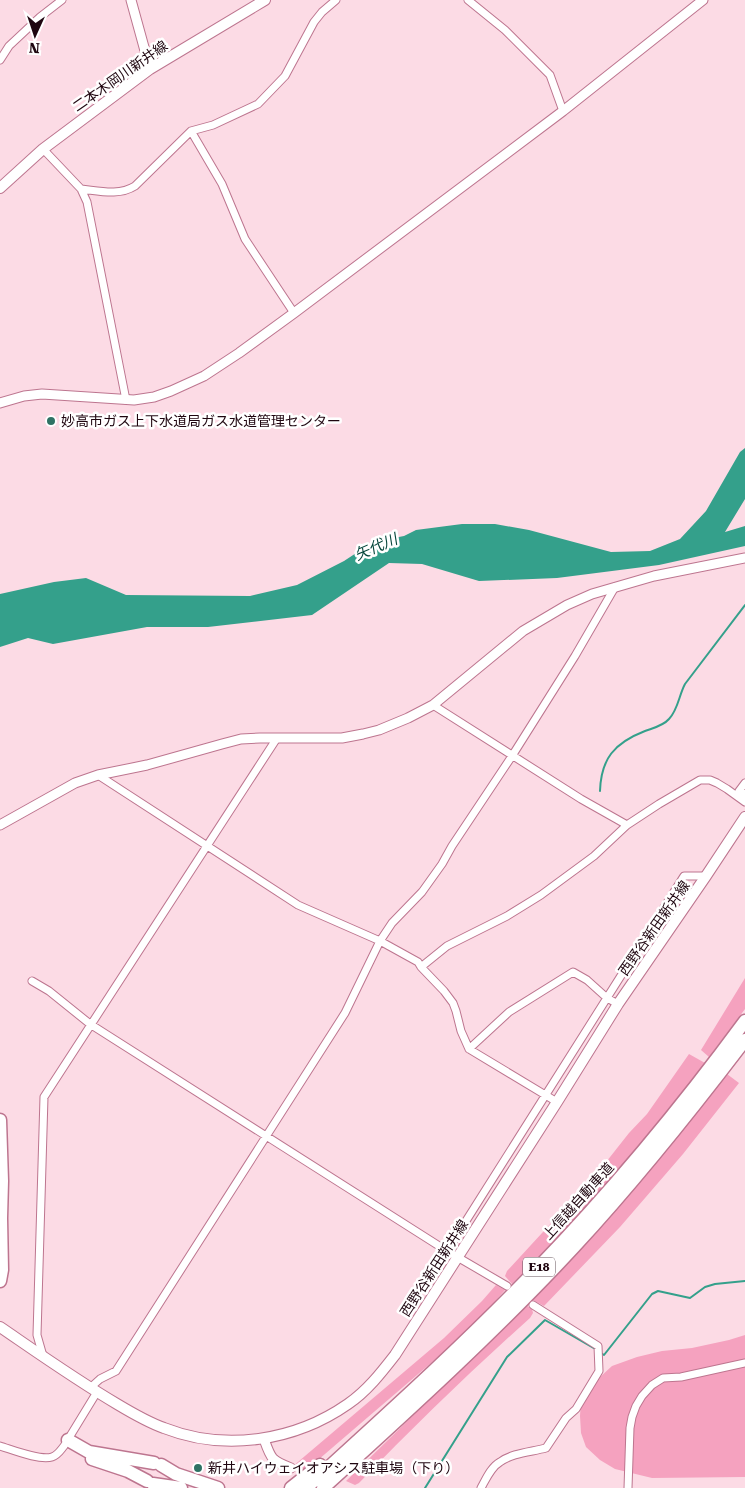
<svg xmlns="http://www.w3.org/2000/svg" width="745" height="1488" viewBox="0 0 745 1488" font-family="'Roboto Serif','Noto Sans JP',serif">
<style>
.green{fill:#f5a2bf}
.water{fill:#34a08b}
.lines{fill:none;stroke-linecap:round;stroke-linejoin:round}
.stream{stroke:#34a08b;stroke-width:2}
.minor-casing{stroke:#bd758f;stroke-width:9}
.tertiary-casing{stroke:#bd758f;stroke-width:11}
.secondary-casing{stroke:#bd758f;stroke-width:12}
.trunk-casing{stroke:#bd758f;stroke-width:15}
.motorway-casing{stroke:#bd758f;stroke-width:15}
.minor{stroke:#fff;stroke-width:7}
.tertiary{stroke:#fff;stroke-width:9}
.secondary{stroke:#fff;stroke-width:10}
.trunk{stroke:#fff;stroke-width:12}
.motorway{stroke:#fff;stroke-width:12}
.poi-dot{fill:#2f7264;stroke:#fff;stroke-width:2}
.labels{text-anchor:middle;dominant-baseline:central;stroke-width:5;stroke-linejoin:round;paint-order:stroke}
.shield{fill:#fff;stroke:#625158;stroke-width:1}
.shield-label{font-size:12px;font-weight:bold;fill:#1f0610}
.street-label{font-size:14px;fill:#1f0610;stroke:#fff}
.poi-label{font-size:14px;fill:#1f0610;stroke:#fff;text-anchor:start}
.water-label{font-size:15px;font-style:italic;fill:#06463b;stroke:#fff}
</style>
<rect width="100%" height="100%" fill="#fcdbe5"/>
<path class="green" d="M745 978V1009L709 1057 701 1050Z
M689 1054 705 1063C645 1141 581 1215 512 1284L505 1276 507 1271 599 1171 629 1133 647 1114Z
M727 1074 739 1083 683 1154 620 1227 544 1306 531 1299 674 1140Z
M496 1285 505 1290 486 1312 452 1345 304 1472 292 1467 444 1338 482 1301Z
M526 1305 532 1309 533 1313 530 1318C471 1371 414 1426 359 1483L355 1485 346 1481Z
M745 1335V1477L652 1478 615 1469 600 1460 586 1447 581 1433 580 1416 581 1400 599 1378 612 1366 637 1357 662 1351 692 1348 729 1340Z"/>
<path class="water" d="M745 448V499L725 532 745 526V546L659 565 557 578 479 581 422 564 389 563 312 615 208 627H147L53 644 28 638 0 647V594L54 582 86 578 126 595 250 596 297 585 344 561 373 542 404 536 416 530 462 524H495L529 530 611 552 650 551 680 539 706 511 740 452Z"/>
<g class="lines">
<path class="stream" d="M600 791C601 759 614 743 645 731 653 728 663 726 669 719 678 710 679 695 685 684L745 605
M601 1353 604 1355 652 1294 658 1291 690 1298 705 1287 715 1284 745 1281
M425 1488 507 1357 545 1320 597 1350"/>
<defs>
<path id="minor" d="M468 0 505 30 550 75 563 111
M0 60 9 46 40 17 62 0
M191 131 222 184 245 239 294 313
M43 149 81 189 87 202 126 400
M81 189C100 191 119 196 135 186L191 131 213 125 258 104 285 76 314 22 322 12 336 0
M433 705 581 799 627 825
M98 775 298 905 380 941 418 962 421 967 447 946 507 916 541 895 594 856 627 825 659 804 700 780H710L717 783 727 789 745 802
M745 783 739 791 745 794
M421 967 444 991 453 1003 456 1011 461 1031 469 1049 557 1102
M32 981 49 991 90 1024 447 1251 507 1286
M469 1049 509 1012 573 972 587 980 607 998 618 1004
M447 1251 684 876H706
M43 1356 37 1335 44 1097 277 738
M90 1388 100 1379 116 1371 345 1013 380 941 392 923 422 892 442 864 452 846 512 756 575 656 615 587
M0 1446C13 1450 40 1461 52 1457 58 1455 60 1451 64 1446L97 1392
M481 1488C486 1479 491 1467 500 1462 512 1453 531 1452 546 1448L566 1418 576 1409 599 1371 598 1346 533 1305
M628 1488 630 1428 632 1417 636 1406 642 1396 652 1385 663 1378 681 1377 745 1363"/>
<path id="tertiary" d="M131 0 150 69
M0 403 24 396 42 394 134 400 154 397 171 391 204 376 239 353 294 313 563 111 703 0
M0 825 75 783 98 775 147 765 222 744 241 739 260 738H342L363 734 379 730 408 718 433 705 523 631 567 605 592 594 654 576 745 558
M264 1439C271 1459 271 1460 291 1468"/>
<path id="secondary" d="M0 188 43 149 150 69 265 0
M0 1327C38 1353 76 1380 117 1404 132 1413 147 1422 164 1428 225 1452 295 1441 348 1404 367 1391 381 1373 395 1355L557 1102 618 1004 706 876 745 817"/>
<path id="trunk" d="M0 1120 2 1181 1 1218 2 1270 0 1281"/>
<path id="motorway" d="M68 1440 89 1452 154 1463
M92 1459 128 1471 147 1481
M161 1465 176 1474 218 1488
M153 1484 181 1488
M291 1488 320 1465
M306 1488C384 1417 463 1346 536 1270 611 1192 681 1108 745 1021
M323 1488C409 1410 495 1332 574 1247 635 1181 691 1111 745 1040"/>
</defs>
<use href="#minor" class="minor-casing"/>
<use href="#tertiary" class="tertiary-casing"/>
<use href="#secondary" class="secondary-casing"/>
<use href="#trunk" class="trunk-casing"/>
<use href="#motorway" class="motorway-casing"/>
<use href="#minor" class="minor"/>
<use href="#tertiary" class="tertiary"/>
<use href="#secondary" class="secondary"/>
<use href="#trunk" class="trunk"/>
<use href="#motorway" class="motorway"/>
</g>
<g class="poi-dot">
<circle cx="51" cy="421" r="5"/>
<circle cx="198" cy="1468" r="5"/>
</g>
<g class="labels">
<rect class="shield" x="523" y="1257.5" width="32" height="19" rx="4"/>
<g class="shield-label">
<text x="539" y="1267">E18</text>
</g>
<g class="street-label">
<text transform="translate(120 76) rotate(-35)">二本木岡川新井線</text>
<text transform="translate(654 928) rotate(-55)">西野谷新田新井線</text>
<text transform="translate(578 1201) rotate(-48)">上信越自動車道</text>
<text transform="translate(434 1268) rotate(-57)">西野谷新田新井線</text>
</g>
<g class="poi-label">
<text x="61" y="421">妙高市ガス上下水道局ガス水道管理センター</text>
<text x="208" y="1468">新井ハイウェイオアシス駐車場（下り）</text>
</g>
<g class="water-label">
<text transform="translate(376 547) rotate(-23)">矢代川</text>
</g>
</g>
<g transform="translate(35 35) rotate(183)" stroke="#ffffff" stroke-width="4" paint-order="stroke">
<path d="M0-4L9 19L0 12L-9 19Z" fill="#1f0610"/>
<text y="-8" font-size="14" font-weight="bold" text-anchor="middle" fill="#1f0610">N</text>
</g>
</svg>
